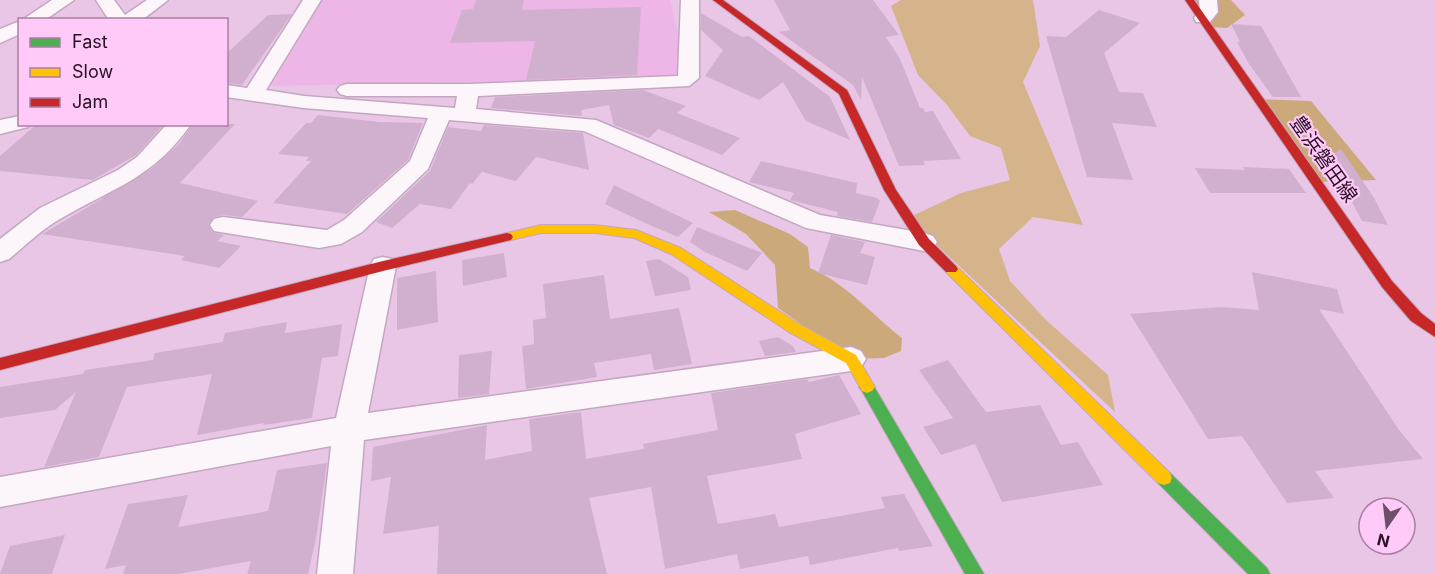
<svg xmlns="http://www.w3.org/2000/svg" width="1435" height="574" viewBox="0 0 1435 574" font-family="Inter,'Noto Sans JP',sans-serif">
<style>
.built{fill:#edb6e7}
.green{fill:#d5b38b}
.forest{fill:#cba97b}
.building{fill:#d1afce}
.lines{fill:none;stroke-linecap:round;stroke-linejoin:round}
.street-casing{stroke:#c3a7c0;stroke-width:3}
.fast-casing{stroke:#c3a7c0;stroke-width:2}
.slow-casing{stroke:#c3a7c0;stroke-width:2}
.jam-casing{stroke:#c3a7c0;stroke-width:2}
.street{fill:#fcf6fb;fill-rule:evenodd}
.fast{fill:#4caf50;fill-rule:evenodd}
.slow{fill:#ffc107;fill-rule:evenodd}
.jam{fill:#c62828;fill-rule:evenodd}
.labels{text-anchor:middle;dominant-baseline:central;stroke-width:4.5;stroke-linejoin:round;paint-order:stroke}
.street-label{font-size:20px;fill:#281026;stroke:#ffc9f8}
</style>
<rect width="100%" height="100%" fill="#eac6e6"/>
<path class="built" d="M322 0H670L689 78 271 86Z"/>
<path class="green" d="M901 0H1033L1040 46 1023 82 1083 225 1033 217 999 249 1010 281 1046 320 1108 375 1115 412 908 218 961 193 1010 180 1001 148 970 136 947 105 918 75 891 6Z"/>
<path class="forest" d="M1189 0H1231L1245 15 1227 28 1209 27Z
M1259 99 1311 101 1376 180 1316 182Z
M735 210 790 234 808 247 810 268C847 284 871 314 902 338L901 351 884 358 851 359 778 308 775 265 746 234 709 212Z"/>
<path class="building" d="M476 0H524L522 10 641 7 637 75 526 80 535 41 450 43 462 10 473 9Z
M774 0H873L899 35 886 37 900 59 920 108H923L925 112 933 111 961 159 923 161 925 165 899 166 862 77 861 100 853 85 779 32 790 30Z
M1099 10 1140 23 1104 53 1119 92 1143 93 1157 127 1112 123 1133 180 1087 177 1046 36 1066 37Z
M701 13 742 37 749 36 830 97 850 140 806 121 783 82 759 100 705 76 723 50 701 30Z
M292 14 242 85 226 83V54L268 15Z
M1231 24 1261 26 1301 97H1273L1249 64 1237 42H1240Z
M643 90 686 106 677 113 740 138 722 155 658 129 649 138 614 125 609 105 581 110 582 116 491 108 495 97Z
M318 115 379 122 423 123 408 160 347 214 273 203 311 161H306L309 157 278 154 306 123H311Z
M37 124H164L136 155 93 180 0 171V156Z
M193 124H235L180 183 258 201 242 217 223 215 214 217 208 224 212 232 224 235 217 241 241 246 219 268 181 260 185 256 42 234 149 171 179 144Z
M484 125 583 133 589 170 536 157 516 181 482 172 472 184 470 183 451 209 420 204 392 228 376 222 430 171 448 127 481 131Z
M1341 149 1374 198 1388 225 1362 221 1348 194H1343L1317 158 1331 159 1330 156Z
M761 161 857 183 856 193 877 198 880 201 872 222 837 216 838 212 790 200 794 193 749 182Z
M1243 167 1289 169 1306 193H1210L1195 168 1245 170Z
M614 185 693 223 678 237 645 223 605 204Z
M697 227 762 253 747 271 705 252 690 242Z
M831 235 865 242 860 253 875 257 867 285 818 273Z
M504 253 507 277 463 286 462 260Z
M659 259 688 277 691 290 655 296 646 261Z
M436 271 438 322 397 330V278Z
M1252 272 1337 289 1344 314 1319 309 1399 430 1423 459 1315 471 1334 498 1287 503 1242 436 1208 439 1130 314 1221 307 1259 310Z
M604 275 610 319 679 308 692 364 654 370 651 354 594 363 597 377 526 389 522 346 534 344 533 320 546 318 543 284Z
M287 322 285 333 342 324 338 356 322 358 312 418 263 425 264 423 197 435 212 374 127 387 99 457 44 467 76 392 55 410 0 418V387L83 374 85 370 153 360 155 353 223 342 225 333Z
M778 337 793 346 796 352 765 356 759 341Z
M492 351 489 394 458 398 459 355Z
M948 360 986 412 1040 405 1061 445 1078 442 1103 485 1002 502 975 444 941 455 923 427 953 418 919 370Z
M839 375 861 414 795 434 802 459 707 476 718 524 775 514 779 527 885 508 881 497 904 494 933 546 899 551 898 548 810 565 808 556 740 569 737 554 665 569 651 487 589 498 607 574H437L439 526 383 534 391 477 371 481 373 447 487 425 485 460 532 451 529 419 581 412 586 459 644 449 643 444 718 430 711 393 807 379 809 382Z
M327 463 316 539 308 574H247L251 561 178 574H123L126 565 105 569 128 504 188 495 178 527 268 511 277 470Z
M65 535 52 574H0L10 546Z"/>
<g class="lines">
<defs>
<path id="street" d="M52 0H74L45 20H22Z
M96 0H114L125 15 147 0H168L142 20H109Z
M303 0H321L266 90 304 96 455 108 457 96H347L340 94 337 90 340 86 347 84H469L678 76 681 0H699V78L689 86 478 96 476 109 596 120 820 215 924 233 933 236 937 242 933 248 924 251 806 228 584 131 449 120 428 169 362 232 341 244 319 248 214 231 210 225 214 219 223 217 327 230 344 220 410 161 428 118 304 108 226 97V85L247 88Z
M1199 0H1217L1218 12 1210 22H1196L1194 18 1200 11Z
M20 21V34L0 43V29Z
M20 116V124H29L28 127 0 134V120Z
M167 124H191C154 178 113 188 60 219 42 229 25 246 9 259L0 262V239L40 208 118 170 137 157Z
M383 257 392 259 396 266 368 413 851 347 861 351 866 359 861 367 851 371 364 440 353 574H317L331 446 0 507V477L336 418 370 266 374 259Z"/>
<path id="fast" d="M867 381 872 383 984 574H965L862 391 859 387 862 383Z
M1164 471 1170 473 1267 568 1270 574H1248L1158 483 1156 478 1158 473Z"/>
<path id="slow" d="M541 225H594L636 230 681 248 799 324 856 355 875 387 872 391 867 393 862 391 846 363 789 332 671 254 634 238 594 233H541L507 241 501 237 503 234Z
M951 264 956 266 1170 473 1172 478 1170 483 1164 485 1158 483 946 272 944 269Z"/>
<path id="jam" d="M713 0H723L847 90 896 190 929 239 956 266 958 269 956 272H946L919 245 884 190 839 94Z
M1185 0H1194L1392 281 1421 313 1435 324V337L1411 321 1382 287Z
M507 233 511 234 513 237 511 240 383 271 0 370V358L383 261Z"/>
</defs>
<use href="#street" class="street-casing"/>
<use href="#fast" class="fast-casing"/>
<use href="#slow" class="slow-casing"/>
<use href="#jam" class="jam-casing"/>
<use href="#street" class="street"/>
<use href="#fast" class="fast"/>
<use href="#slow" class="slow"/>
<use href="#jam" class="jam"/>
</g>
<g class="labels">
<g class="street-label">
<text transform="translate(1324 159) rotate(55)">豊浜磐田線</text>
</g>
</g>
<rect x="18" y="18" width="210" height="108" fill="#ffc9f8" stroke="#a97fa4" stroke-width="1.5"/>
<rect x="30" y="38" width="30" height="9" fill="#4caf50" stroke="#a97fa4" stroke-width="1.5"/>
<text x="72" y="48" font-size="18" fill="#281026">Fast</text>
<rect x="30" y="68" width="30" height="9" fill="#ffc107" stroke="#a97fa4" stroke-width="1.5"/>
<text x="72" y="78" font-size="18" fill="#281026">Slow</text>
<rect x="30" y="98" width="30" height="9" fill="#c62828" stroke="#a97fa4" stroke-width="1.5"/>
<text x="72" y="108" font-size="18" fill="#281026">Jam</text>
<g transform="translate(1387 526) rotate(194)"><circle r="28" fill="#ffc9f8" stroke="#a97fa4" stroke-width="1.5"/>
<path d="M0-4.5L10 22L0 15L-10 22Z" fill="#6c5069"/>
<text y="-9" font-size="16" font-weight="bold" text-anchor="middle" fill="#281026">N</text>
</g>
</svg>
